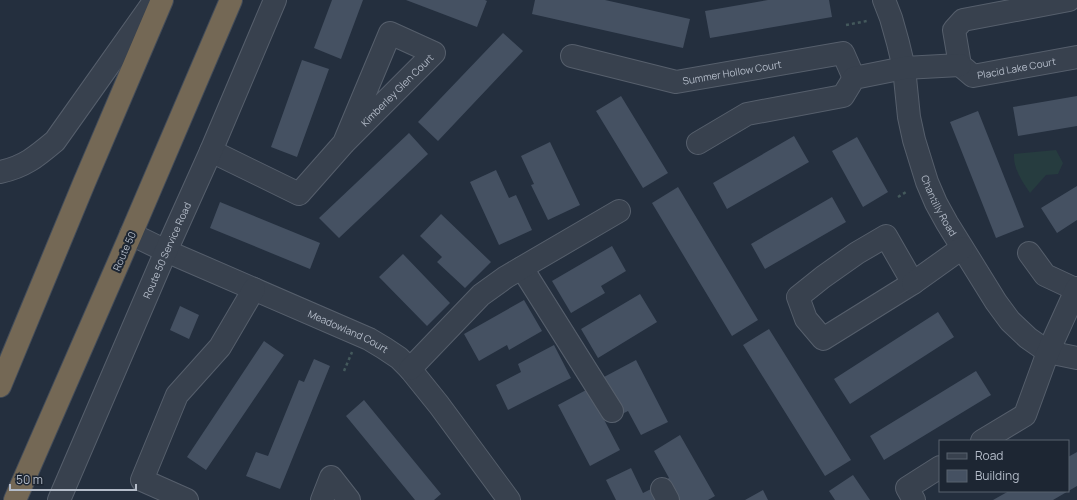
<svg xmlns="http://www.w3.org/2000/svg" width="1077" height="500" viewBox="0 0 1077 500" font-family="Manrope,sans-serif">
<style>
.green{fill:#263c3f}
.building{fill:#455162}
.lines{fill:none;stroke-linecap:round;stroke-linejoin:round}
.minor-casing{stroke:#565f6c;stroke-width:24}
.highway-casing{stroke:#434c59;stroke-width:24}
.path{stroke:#44595c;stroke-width:2.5;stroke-dasharray:3 3;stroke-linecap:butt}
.minor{stroke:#38414e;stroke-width:22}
.highway{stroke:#746855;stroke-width:22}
.labels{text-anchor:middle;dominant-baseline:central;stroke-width:4;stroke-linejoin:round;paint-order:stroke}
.street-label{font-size:10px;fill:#b4bcc9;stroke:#1d2633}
</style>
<rect width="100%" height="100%" fill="#242f3e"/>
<path class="green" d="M1056 150 1063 163 1058 174 1046 175 1030 193C1022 181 1013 168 1014 154Z"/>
<path class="building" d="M332 0H363L341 59 314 48Z
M406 0H485L487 1 477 27Z
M535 0H605L690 19 683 48 532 14Z
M768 0H829L832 17 710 38 705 11Z
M503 33 523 51 438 141 418 122Z
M302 60 329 69 297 157 271 147Z
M621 96 668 173 643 188 596 111Z
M1077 96V126L1018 136 1013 107Z
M978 111 1024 227 996 238 950 122Z
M409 133 428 154 339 238 319 218Z
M794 136 809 162 727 209 713 183Z
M857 137 888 192 863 207 832 151Z
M550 142 580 205 548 220 531 185 534 184 521 156Z
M496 170 509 198 516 195 532 230 499 245 470 182Z
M1077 186V220L1057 233 1041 208Z
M678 187 758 320 732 336 652 203Z
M832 197 846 222 765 269 751 244Z
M220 202 320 243 310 269 210 228Z
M441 214 491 262 465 288 437 262 442 257 420 236Z
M612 246 626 271 601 286 605 293 571 313 552 281Z
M403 254 450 303 427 326 379 277Z
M640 294 657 322 598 358 581 329Z
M524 300 542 331 509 350 507 345 479 361 464 334Z
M180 306 199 315 189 339 170 330Z
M938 312 954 337 850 404 834 379Z
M769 329 851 460 825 476 743 345Z
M264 341 284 355 206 470 187 457Z
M554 345 571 378 508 410 496 385 521 372 518 364Z
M314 359 330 366 280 489 246 476 256 452 268 456 299 380 304 382Z
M636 360 668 422 641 435 628 411 622 414 604 377Z
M976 371 991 395 884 460 870 436Z
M588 389 620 450 590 466 558 405Z
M364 400 441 494 434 500H415L346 416Z
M680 435 715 496 708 500H675L664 481 669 478 654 451Z
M1077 452V486L1053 500H993L1009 491H1068V457Z
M631 468 643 493 653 488 658 500H616L606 480Z
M853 475 870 500H835L829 491Z
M763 490 768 500H745Z"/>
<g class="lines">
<defs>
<g id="minor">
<path id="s1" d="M884 0 891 18 898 43 904 68 909 117 914 140 927 182 936 203 947 223 996 302 1010 321 1028 338 1048 352 1077 358"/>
<path id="s2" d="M1069 0 963 20 954 30 960 65 973 76 1077 57"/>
<path id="s3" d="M572 56 676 82 843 53 854 78"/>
<path d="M698 143 747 114 843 96 854 78 904 68 960 65"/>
<path id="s4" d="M211 151 299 194 344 143 434 53 390 33 344 143"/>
<path d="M0 172C24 167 36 157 55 141L155 0"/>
<path id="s5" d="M131 234 166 251 369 339 384 348 399 358 410 369 439 405 509 500"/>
<path d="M886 236 913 283 823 339 806 319 798 297 823 277 857 253Z"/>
<path d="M1029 253 1045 275 1077 290"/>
<path d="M522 268 612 411"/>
<path d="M913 283 962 248"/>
<path d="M410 369 481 295 506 277 619 211"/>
<path d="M982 441 1025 415 1048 352 1077 288"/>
<path d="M662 489 668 500"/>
<path id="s6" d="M59 500 166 251 211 151 275 0"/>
<path d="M187 500 142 480 177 395 220 347 254 289"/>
<path d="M322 500 331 477 349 500"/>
<path d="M914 500 907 488 940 467"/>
</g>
<path id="highway" d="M0 386 84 183 162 0
M15 500 131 234 231 0"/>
</defs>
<use href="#minor" class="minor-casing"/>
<use href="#highway" class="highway-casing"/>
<path class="path" d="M846 25 867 21
M898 197 906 192
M344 371 352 352"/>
<use href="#minor" class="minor"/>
<use href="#highway" class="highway"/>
</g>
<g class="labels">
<g class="street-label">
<text stroke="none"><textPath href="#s2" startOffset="218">Placid Lake Court</textPath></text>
<text stroke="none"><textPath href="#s3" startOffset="164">Summer Hollow Court</textPath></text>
<text stroke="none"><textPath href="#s4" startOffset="241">Kimberley Glen Court</textPath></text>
<text stroke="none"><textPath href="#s1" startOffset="214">Chantilly Road</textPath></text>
<text stroke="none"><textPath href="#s6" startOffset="272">Route 50 Service Road</textPath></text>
<text transform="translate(124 251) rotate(-66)">Route 50</text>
<text stroke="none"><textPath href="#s5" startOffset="238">Meadowland Court</textPath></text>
</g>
</g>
<rect x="939" y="440" width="130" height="52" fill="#1d2633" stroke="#59626f"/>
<rect x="947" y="453" width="20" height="6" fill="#38414e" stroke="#59626f"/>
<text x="975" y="460" font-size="12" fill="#b4bcc9">Road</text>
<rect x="947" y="470" width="20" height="12" fill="#455162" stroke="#59626f"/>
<text x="975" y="480" font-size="12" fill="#b4bcc9">Building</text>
<path d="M10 484v6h126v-6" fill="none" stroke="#b4bcc9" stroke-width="2"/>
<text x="16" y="484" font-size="12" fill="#b4bcc9" stroke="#1d2633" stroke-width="3" paint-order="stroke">50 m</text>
</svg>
